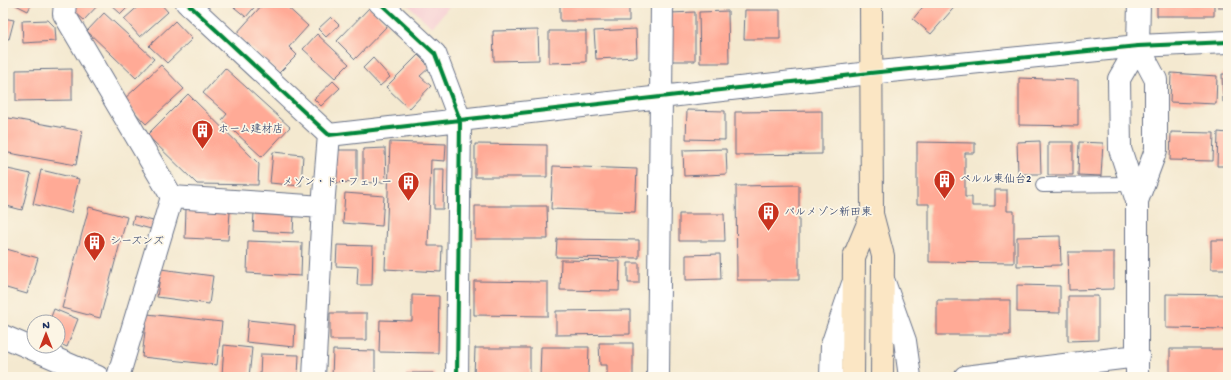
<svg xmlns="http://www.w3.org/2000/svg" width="1231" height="380" viewBox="0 0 1231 380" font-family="'Gochi Hand','Klee One',sans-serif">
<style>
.built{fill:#f7cfd4}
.building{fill:#ffaa96}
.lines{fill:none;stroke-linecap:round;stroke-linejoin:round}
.lane-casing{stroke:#677086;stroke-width:16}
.street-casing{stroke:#677086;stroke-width:24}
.secondary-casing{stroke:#677086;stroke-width:24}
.lane{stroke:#fff;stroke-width:14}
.street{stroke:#fff;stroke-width:22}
.secondary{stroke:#fbe6c4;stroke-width:22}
.cycleway-casing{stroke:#fcf5e5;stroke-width:6}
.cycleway{stroke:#00873e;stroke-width:4}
.labels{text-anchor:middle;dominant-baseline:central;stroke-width:3.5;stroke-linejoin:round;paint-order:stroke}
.poi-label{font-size:11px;fill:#1b2f5e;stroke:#fcf5e5;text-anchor:start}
</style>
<rect width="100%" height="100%" fill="#fcf5e5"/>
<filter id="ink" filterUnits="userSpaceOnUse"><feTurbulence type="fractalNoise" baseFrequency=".025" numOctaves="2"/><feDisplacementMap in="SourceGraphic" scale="8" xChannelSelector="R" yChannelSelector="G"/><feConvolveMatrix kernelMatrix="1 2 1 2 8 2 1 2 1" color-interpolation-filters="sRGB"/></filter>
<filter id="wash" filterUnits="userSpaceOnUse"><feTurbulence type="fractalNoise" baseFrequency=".012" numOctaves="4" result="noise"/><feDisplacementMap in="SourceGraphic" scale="16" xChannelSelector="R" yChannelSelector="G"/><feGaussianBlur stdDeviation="0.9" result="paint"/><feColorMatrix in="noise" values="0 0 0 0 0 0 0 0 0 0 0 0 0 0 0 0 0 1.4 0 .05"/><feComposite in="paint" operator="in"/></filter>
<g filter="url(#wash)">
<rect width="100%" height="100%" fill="#f4e9d0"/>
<path class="built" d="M406 3H452L432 27Z"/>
<g id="blocks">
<path class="building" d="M12 3H32L28 11Z
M71 3H100L84 20 68 6Z
M109 3H132L121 14Z
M142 3H160L168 12 140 37 124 19Z
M229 3H258L246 17Z
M264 3H283L308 26 289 47 297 55 279 73 236 34Z
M560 3H629V21H560Z
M926 3H958L931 34 913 19Z
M1157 3H1214V16H1157Z
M1219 3H1228V8H1219Z
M370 7 388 25 355 59 337 41Z
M745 10H780V39H744Z
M728 11 729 63H700L699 12Z
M695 12V61H671L670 13Z
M104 13 154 59 136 78 87 31Z
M331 17 339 25 326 37 318 29Z
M3 18 14 20 9 39 3 38Z
M48 20 55 27 56 41 23 43 22 21Z
M175 21 192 39 167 63 149 46Z
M636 29 637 57 596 59 594 31Z
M538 30 539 60 494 61 493 31Z
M549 31H586V62L549 63Z
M317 34 349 64 335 78 303 49Z
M418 55 430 67 420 76 431 86 409 109 386 87Z
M373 58 390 77 380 86 363 68Z
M161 65 184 89 146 124 123 100Z
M225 68 290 127 262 157 222 120 227 114 203 93Z
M72 69V100L16 101V70Z
M1171 73 1217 76 1216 104 1170 102Z
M1222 74H1228V102H1223Z
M1019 78 1078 80V126L1019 125Z
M333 81 340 88 321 106 314 99Z
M188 94 259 164 258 185 197 184 147 135Z
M687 110 725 111V140L686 139Z
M822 111V154L735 155V112Z
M3 117 82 131 76 165 3 152Z
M1171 132 1214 133 1213 161 1170 160Z
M1218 132 1228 133V166H1217Z
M1040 141 1041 174H1018L1017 142Z
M390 142 446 144 445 161 431 160 428 246H442L441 272 385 269Z
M917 142 975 143V153H965V197H972V206H995V190H1007V211H1014V263L929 262V204H917Z
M1048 142H1073V175H1048Z
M1079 142 1103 143 1101 176 1078 175Z
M475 144 547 145V177H475Z
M385 148 386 182 363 183V149Z
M726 149 727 174 684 176 683 150Z
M335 150H357V182L335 183Z
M273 152 303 155 301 186 270 183Z
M553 166 637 169 635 212 551 209Z
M3 168 31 174 22 210 3 205Z
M434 169H444L443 209H434Z
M41 170 79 179 71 213 33 204Z
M799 185V280H737L736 186Z
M345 193 384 196 382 226 343 223Z
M475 206H547L548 239H475Z
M89 207 127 217 100 318 62 308Z
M186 209 230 212 228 240 185 238Z
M254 212 294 214 293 233 253 231Z
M679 214H724L725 241H679Z
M134 216 153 221 151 229 132 224Z
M1060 236 1061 265 1017 266V237Z
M557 239 639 240V258L556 257Z
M1211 240H1228V269H1211Z
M248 241 302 243 301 276 247 273Z
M337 245 373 246 372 285H357L358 267 336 266Z
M3 248 38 258 27 294 3 287Z
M1068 252H1114V289L1069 290Z
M720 254 721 279 686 280V255Z
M561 260 620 261 619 291 560 290Z
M628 263H639V283H628Z
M161 269 213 276 209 304 157 297Z
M474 281 548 282V316L474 315Z
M1017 285 1060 286V313L1017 312Z
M1166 294 1228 295V329L1166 328Z
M412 295 439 296 438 353 379 352 380 320 412 321Z
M1068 296H1098V340L1068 341Z
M937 300H1010V335H937Z
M54 309 78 319 67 347 58 343V322H49Z
M630 310V334L556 335V311Z
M330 313H367V340H330Z
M147 314 222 322 217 365 142 357Z
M248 320 295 325 294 347 246 342Z
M599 343H633V377H607V365H600Z
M224 345 252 348 249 377 222 375Z
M541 347H589L588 377H540Z
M475 348H530V377H474Z
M1170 349H1228V377H1170Z
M333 350 375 351V377H332Z
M261 354 299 355 298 377 260 375Z
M406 373H434L435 377H406Z"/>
</g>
</g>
<g filter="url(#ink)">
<use href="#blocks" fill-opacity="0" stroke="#677086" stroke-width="1"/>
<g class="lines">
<defs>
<path id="lane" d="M1043 185 1131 184"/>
<path id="street" d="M65 3 64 14 172 197 118 377
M187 3 329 135 460 120 457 377
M380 3 435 54 460 120 870 73 1138 46 1228 42
M172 197 323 207
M1137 201 1156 150V80L1138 46 1139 3
M884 282 905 341 910 377
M3 336 98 377
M314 377 323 207 329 135
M658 377 662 3
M831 377 832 345 852 286
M965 377 1138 356
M1137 377V201L1120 149 1119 79 1138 46"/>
<path id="secondary" d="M871 3 872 214 883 256 882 377
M853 377 854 257 872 214"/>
</defs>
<use href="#lane" class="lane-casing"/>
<use href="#street" class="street-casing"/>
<use href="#secondary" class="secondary-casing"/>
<use href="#lane" class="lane"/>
<use href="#street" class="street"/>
<use href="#secondary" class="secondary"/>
<defs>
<path id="cycleway" d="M187 3 329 135 460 120 457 377
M380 3 435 54 460 120 870 73 1138 46 1228 42"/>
</defs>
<use href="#cycleway" class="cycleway-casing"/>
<use href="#cycleway" class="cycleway"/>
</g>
</g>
<defs>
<symbol id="building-pin" viewBox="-11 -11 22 30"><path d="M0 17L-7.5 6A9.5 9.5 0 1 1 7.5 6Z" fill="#c8321e" stroke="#fcf5e5"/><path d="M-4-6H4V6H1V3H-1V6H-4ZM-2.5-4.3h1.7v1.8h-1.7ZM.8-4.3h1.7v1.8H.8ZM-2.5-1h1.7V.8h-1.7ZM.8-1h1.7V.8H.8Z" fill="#fff"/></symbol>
</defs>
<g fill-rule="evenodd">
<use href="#building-pin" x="190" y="118" width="25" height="34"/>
<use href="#building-pin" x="932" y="168" width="25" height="34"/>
<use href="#building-pin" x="396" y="170" width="25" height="34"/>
<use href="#building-pin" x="756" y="200" width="25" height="34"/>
<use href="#building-pin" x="82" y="230" width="25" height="34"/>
</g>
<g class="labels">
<g class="poi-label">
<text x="218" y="130">ホーム建材店</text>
<text x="960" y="180">ペルル東仙台2</text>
<text x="392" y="183" text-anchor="end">メゾン・ド・フェリー</text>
<text x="784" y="213">パルメゾン新田東</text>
<text x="110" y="242">シーズンズ</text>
</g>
</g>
<rect width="1231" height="380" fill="none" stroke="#fcf5e5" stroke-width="16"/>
<g transform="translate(46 334)"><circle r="19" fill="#fcf5e5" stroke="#a2a6af"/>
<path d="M0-3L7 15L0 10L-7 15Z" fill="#c8321e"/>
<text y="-6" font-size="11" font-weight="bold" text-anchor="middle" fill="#1b2f5e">N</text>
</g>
</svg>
